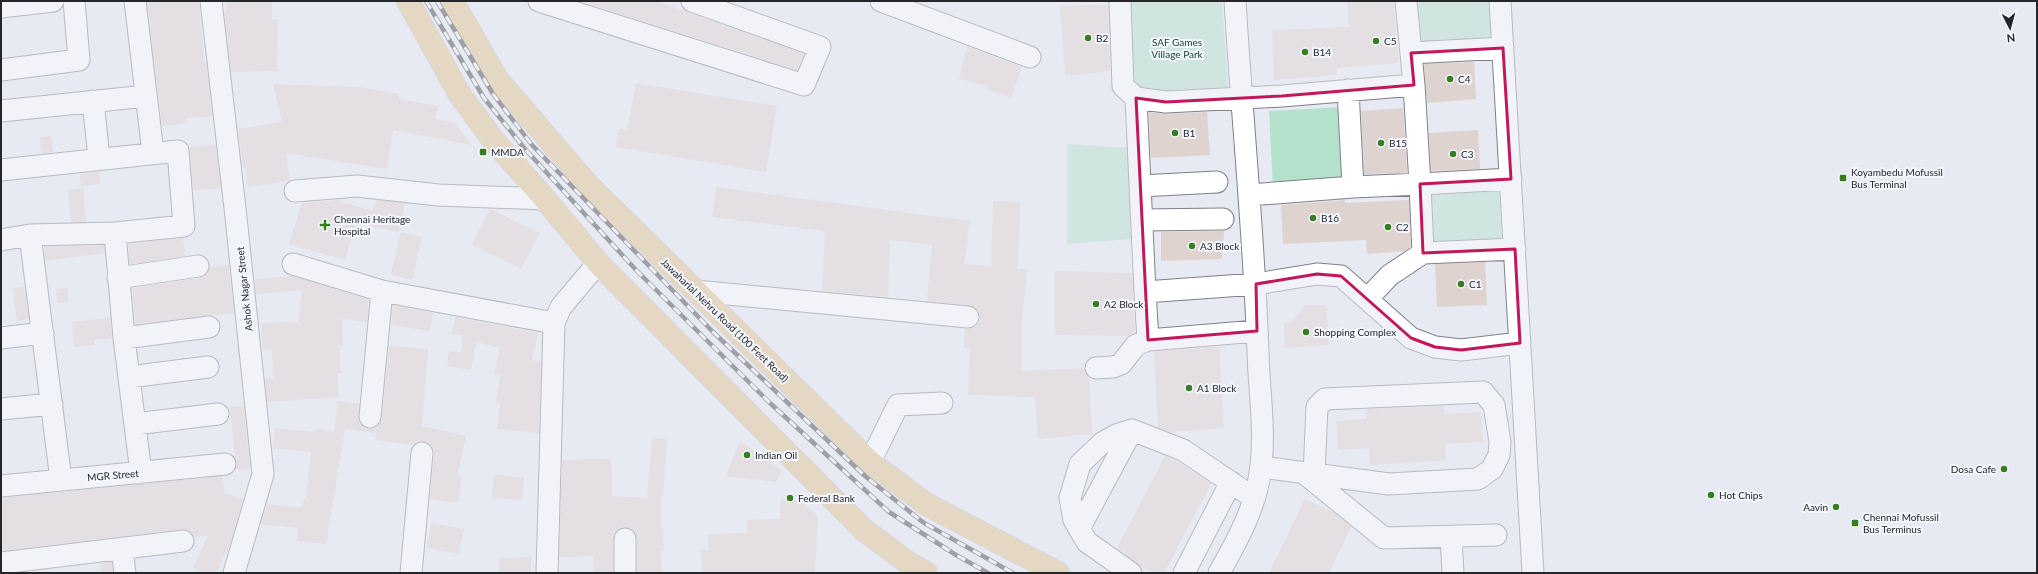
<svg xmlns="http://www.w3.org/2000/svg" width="2038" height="574" viewBox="0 0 2038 574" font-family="Lato,sans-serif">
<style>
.green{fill:#b3e1cb}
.building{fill:#ded3cf}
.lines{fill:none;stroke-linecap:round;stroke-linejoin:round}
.minor-casing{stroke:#7f8189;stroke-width:23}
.major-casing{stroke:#c6c7c7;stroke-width:24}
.minor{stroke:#fff;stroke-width:21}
.major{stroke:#e1c189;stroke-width:22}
.rail-casing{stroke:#47484c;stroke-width:4.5}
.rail{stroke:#f5f7fe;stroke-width:3;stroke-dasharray:9;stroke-linecap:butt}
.marked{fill:none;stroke:#c2185b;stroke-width:3;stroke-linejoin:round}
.poi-dot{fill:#377d21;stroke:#f5f7fe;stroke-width:1.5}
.labels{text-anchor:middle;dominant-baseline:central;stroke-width:4;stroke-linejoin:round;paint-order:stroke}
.poi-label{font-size:10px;fill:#252629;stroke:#f5f7fe;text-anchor:start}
.park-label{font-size:10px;fill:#113d2c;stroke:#f5f7fe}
.street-label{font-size:10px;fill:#252629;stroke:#f5f7fe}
</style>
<rect width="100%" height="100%" fill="#e7e9f3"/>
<path class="green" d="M1125 1H1222L1228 88 1176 93 1129 94Z
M1417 1H1491L1492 37 1420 42Z
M1344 107 1347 182 1273 187 1269 111Z
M1067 144 1130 148 1131 239 1067 244Z
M1499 187 1502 243 1434 247 1429 190Z"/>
<path class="building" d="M147 1H199L204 63 206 62 212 116 186 118 187 123 162 126Z
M227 1H272V19H278L277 71 231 72 225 19Z
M579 1H657L804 54 797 70Z
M1347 1H1393L1399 63 1337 68V75L1274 80 1272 30 1349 27Z
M1108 5 1110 71 1065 76 1060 6Z
M967 46 1022 67 1011 98 988 90 989 87 959 79Z
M1474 62 1476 99 1427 103 1424 64Z
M636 83 777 106 766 172 616 147 619 129 627 130Z
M273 84 359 87 399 94V99L438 106 435 119 455 123 472 145 393 130 387 169 286 153 290 181 248 187 246 168H243L238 129 282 122Z
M1403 108 1407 173 1364 174 1361 111Z
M1149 112 1166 114 1207 112 1210 155 1151 158Z
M1478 130 1480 169 1431 171 1429 133Z
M51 136 53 152 42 154 40 137Z
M216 145 221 188 193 190 190 147Z
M99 172 100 184 81 186 80 174Z
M716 187 970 221 964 264 991 266 993 201 1020 202 1018 269H1027L1022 320V371L1084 368 1089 377 1092 434 1038 439 1035 397 968 395 970 349 964 348 965 329 973 328 978 324 980 319 979 312 975 307 969 305 927 301 932 245 890 240 888 297 822 291 825 231 712 217Z
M83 188 86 222H71L68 190Z
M337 200 373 211 376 200 405 203 399 232 356 223 345 260 289 244 302 203Z
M1345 200V203L1409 200 1411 247 1404 251 1367 254 1366 240 1283 244 1281 205Z
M490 209 540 233 521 269 472 245Z
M1224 231 1222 259 1161 261V232Z
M401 232 422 237 412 280 391 274Z
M183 238 185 256 130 264 128 244Z
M104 245 105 253 45 261 44 247Z
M1485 262 1487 305 1437 307 1435 264Z
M229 265 234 313 135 324 132 288 200 278 206 275 210 267Z
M1055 271 1132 273 1135 332 1128 336 1055 335Z
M293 276 369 300 367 322 342 319 343 346H339L341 373H337L339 397 267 402 265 379 273 378 272 349 263 350 261 323 298 322 302 290 256 294 255 279Z
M24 287 29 319 17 321 13 288Z
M68 288V302L57 303 56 289Z
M393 305 433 313 430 331 391 325Z
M1305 305H1326L1329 345 1285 348 1284 323 1293 321Z
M455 317 538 333 532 360 541 362 539 433 497 429 500 403 496 402 500 375 494 374 500 348 476 342 471 370 447 366 449 351 461 352 463 336 452 334Z
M110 318 112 338 94 340 95 345 74 347 72 322Z
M389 346 428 349 422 426 466 436 457 476 462 477 458 503 430 499 434 454 433 448 429 443 423 441 414 445 375 440 376 433 345 429 326 544 297 541 298 528 261 524 267 504 303 508 304 498H306L311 452 273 448 275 428 315 432 316 429 334 432 338 401 359 404V422L368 429 375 428 380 424 382 418Z
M1206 347H1219L1224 428 1170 432 1158 427 1154 352Z
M244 406 250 469 236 470 237 463 235 457 230 407Z
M1443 406 1444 414 1481 412 1483 442 1445 444 1446 460 1370 465 1369 448 1338 450 1336 421 1367 419 1366 409Z
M652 438 667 439 663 496H661V528H663L664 550 661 551 662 573H637V539L631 529 625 527 619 528 614 533 613 573H594L593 556 559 557 562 460 611 459 612 496 647 498Z
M740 441 781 470 776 482 726 476Z
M1165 456 1183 465 1211 484 1164 573H1154L1141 566 1117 548Z
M494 475 524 477 522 500 492 498Z
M222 476 224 493 243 499 230 545 216 573H201L193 568 208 536 194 537V534L188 530 182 529 1 551V498Z
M781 498 802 500 818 517 815 573H702L701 550H709L708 534 747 533V520L780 519Z
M1305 499 1335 513 1351 527 1329 573H1269Z
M431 523 464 529 459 554 427 548Z
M531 557V573H499V558Z
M112 562 113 573H101L100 563Z"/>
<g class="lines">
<defs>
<path id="minor" d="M135 1 153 153
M211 1 235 208 263 474 234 573
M539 1 804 85 820 47 692 1
M881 1 1030 57
M1120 1 1123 86 1136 98 1166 102 1282 96 1414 85 1406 1
M1500 1 1533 573
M1 7 53 1
M1411 53 1503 48
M1 70 79 60 74 1
M1136 98 1145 292 1256 284 1317 274 1341 276 1411 338 1435 347 1461 350 1520 343
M93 101 99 158
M1 111 146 96
M1 170 178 151 184 226 115 233 30 235 1 240
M1511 179 1420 184 1423 253 1515 249
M1140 186 1217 182
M1353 187 1420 184 1414 85
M295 191 357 186 438 195 545 199
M1249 195 1353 187 1348 90
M1142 220 1223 219
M115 233 124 338 141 473
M30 235 61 480
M293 264 382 291 554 323
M118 278 198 266
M696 291 968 317
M1145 292 1148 340
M1367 299 1390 275 1423 253
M1 338 43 333
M124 338 209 327
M1096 368 1113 367 1121 364 1136 345 1148 340 1257 331
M129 377 208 367
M1 409 52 404
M370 417 382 291
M135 424 218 414
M870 462 898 405 942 403
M1261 467 1389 484 1478 479 1492 469 1499 455 1500 442 1494 405 1483 392 1325 399 1317 407 1314 474
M1304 473 1384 538 1496 535
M1 486 225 464
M1079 529 1132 430
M1451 537 1453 573
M122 549 125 573
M1 563 183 541
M411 573 422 453
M547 573 554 323 561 307 598 263
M625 573V539
M1131 573 1087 542 1074 520 1070 498 1080 464 1102 443 1116 435 1132 430 1183 450 1254 498
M1184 573 1231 482
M1219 573C1237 541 1255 509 1260 473 1266 433 1259 392 1258 352 1254 235 1242 118 1235 1"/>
<path id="major" d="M408 1 460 95 494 141 545 199 598 263 864 530 907 562 926 573
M452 1 497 79 588 185 870 462 926 504 1058 573"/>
</defs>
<use href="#minor" class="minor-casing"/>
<use href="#major" class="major-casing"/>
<use href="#minor" class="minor"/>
<use href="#major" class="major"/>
<defs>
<path id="rail" d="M426 1 484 98 525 149 637 271 771 404 889 512 956 555 988 573
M437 1 493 94 532 145 712 331 865 476 924 523 1013 573"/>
</defs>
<use href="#rail" class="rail-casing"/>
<use href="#rail" class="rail"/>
</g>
<path d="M0 0H2038V574H0ZM1503 48 1511 179 1420 184 1423 253 1515 249 1520 343 1461 350 1435 347 1411 338 1341 276 1317 274 1256 284 1257 331 1148 340 1136 98 1166 102 1282 96 1414 85 1411 53Z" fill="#e7e9f3" fill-opacity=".55" fill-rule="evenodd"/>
<path class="marked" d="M1503 48 1511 179 1420 184 1423 253 1515 249 1520 343 1461 350 1435 347 1411 338 1341 276 1317 274 1256 284 1257 331 1148 340 1136 98 1166 102 1282 96 1414 85 1411 53Z"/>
<g class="poi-dot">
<circle cx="1088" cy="38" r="4"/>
<circle cx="1376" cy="41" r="4"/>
<circle cx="1305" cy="52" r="4"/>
<circle cx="1450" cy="79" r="4"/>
<circle cx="1175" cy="133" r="4"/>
<circle cx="1381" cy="143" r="4"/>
<rect x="479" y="148" width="8" height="8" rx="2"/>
<circle cx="1453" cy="154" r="4"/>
<rect x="1839" y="174" width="8" height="8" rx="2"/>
<circle cx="1313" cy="218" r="4"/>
<path d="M323 219h4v4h4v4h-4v4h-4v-4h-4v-4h4z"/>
<circle cx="1388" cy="227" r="4"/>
<circle cx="1192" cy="246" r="4"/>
<circle cx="1461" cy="284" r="4"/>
<circle cx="1096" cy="304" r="4"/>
<circle cx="1306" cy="332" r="4"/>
<circle cx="1189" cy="388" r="4"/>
<circle cx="747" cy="455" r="4"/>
<circle cx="2004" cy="469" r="4"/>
<circle cx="1711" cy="495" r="4"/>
<circle cx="790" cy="498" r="4"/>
<circle cx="1836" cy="507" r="4"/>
<rect x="1851" y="519" width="8" height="8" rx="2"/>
</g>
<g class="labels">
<g class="poi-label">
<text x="1096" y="38">B2</text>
<text x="1384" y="41">C5</text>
<text x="1313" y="52">B14</text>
<text x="1458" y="79">C4</text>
<text x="1183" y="133">B1</text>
<text x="1389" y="143">B15</text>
<text x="491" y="152">MMDA</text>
<text x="1461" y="154">C3</text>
<text x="1851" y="172">Koyambedu Mofussil<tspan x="1851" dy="12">Bus Terminal</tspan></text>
<text x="1321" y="218">B16</text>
<text x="334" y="219">Chennai Heritage<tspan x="334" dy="12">Hospital</tspan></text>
<text x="1396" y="227">C2</text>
<text x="1200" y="246">A3 Block</text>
<text x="1469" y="284">C1</text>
<text x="1104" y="304">A2 Block</text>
<text x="1314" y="332">Shopping Complex</text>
<text x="1197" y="388">A1 Block</text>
<text x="755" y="455">Indian Oil</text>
<text x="1996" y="469" text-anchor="end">Dosa Cafe</text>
<text x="1719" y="495">Hot Chips</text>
<text x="798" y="498">Federal Bank</text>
<text x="1828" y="507" text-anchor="end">Aavin</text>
<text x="1863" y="517">Chennai Mofussil<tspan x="1863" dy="12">Bus Terminus</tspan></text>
</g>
<g class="park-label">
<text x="1177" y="42">SAF Games<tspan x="1177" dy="12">Village Park</tspan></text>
</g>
<g class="street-label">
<text transform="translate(244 289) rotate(-96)">Ashok Nagar Street</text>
<text transform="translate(725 320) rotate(44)">Jawaharlal Nehru Road (100 Feet Road)</text>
<text transform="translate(113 475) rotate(-5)">MGR Street</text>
</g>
</g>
<rect width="2038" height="574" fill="none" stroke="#252629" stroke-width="4"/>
<g transform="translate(2010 28) rotate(174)" stroke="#f5f7fe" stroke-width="3" paint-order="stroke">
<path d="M0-3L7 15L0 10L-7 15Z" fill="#252629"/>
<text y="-6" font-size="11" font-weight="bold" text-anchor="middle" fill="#252629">N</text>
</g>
</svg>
